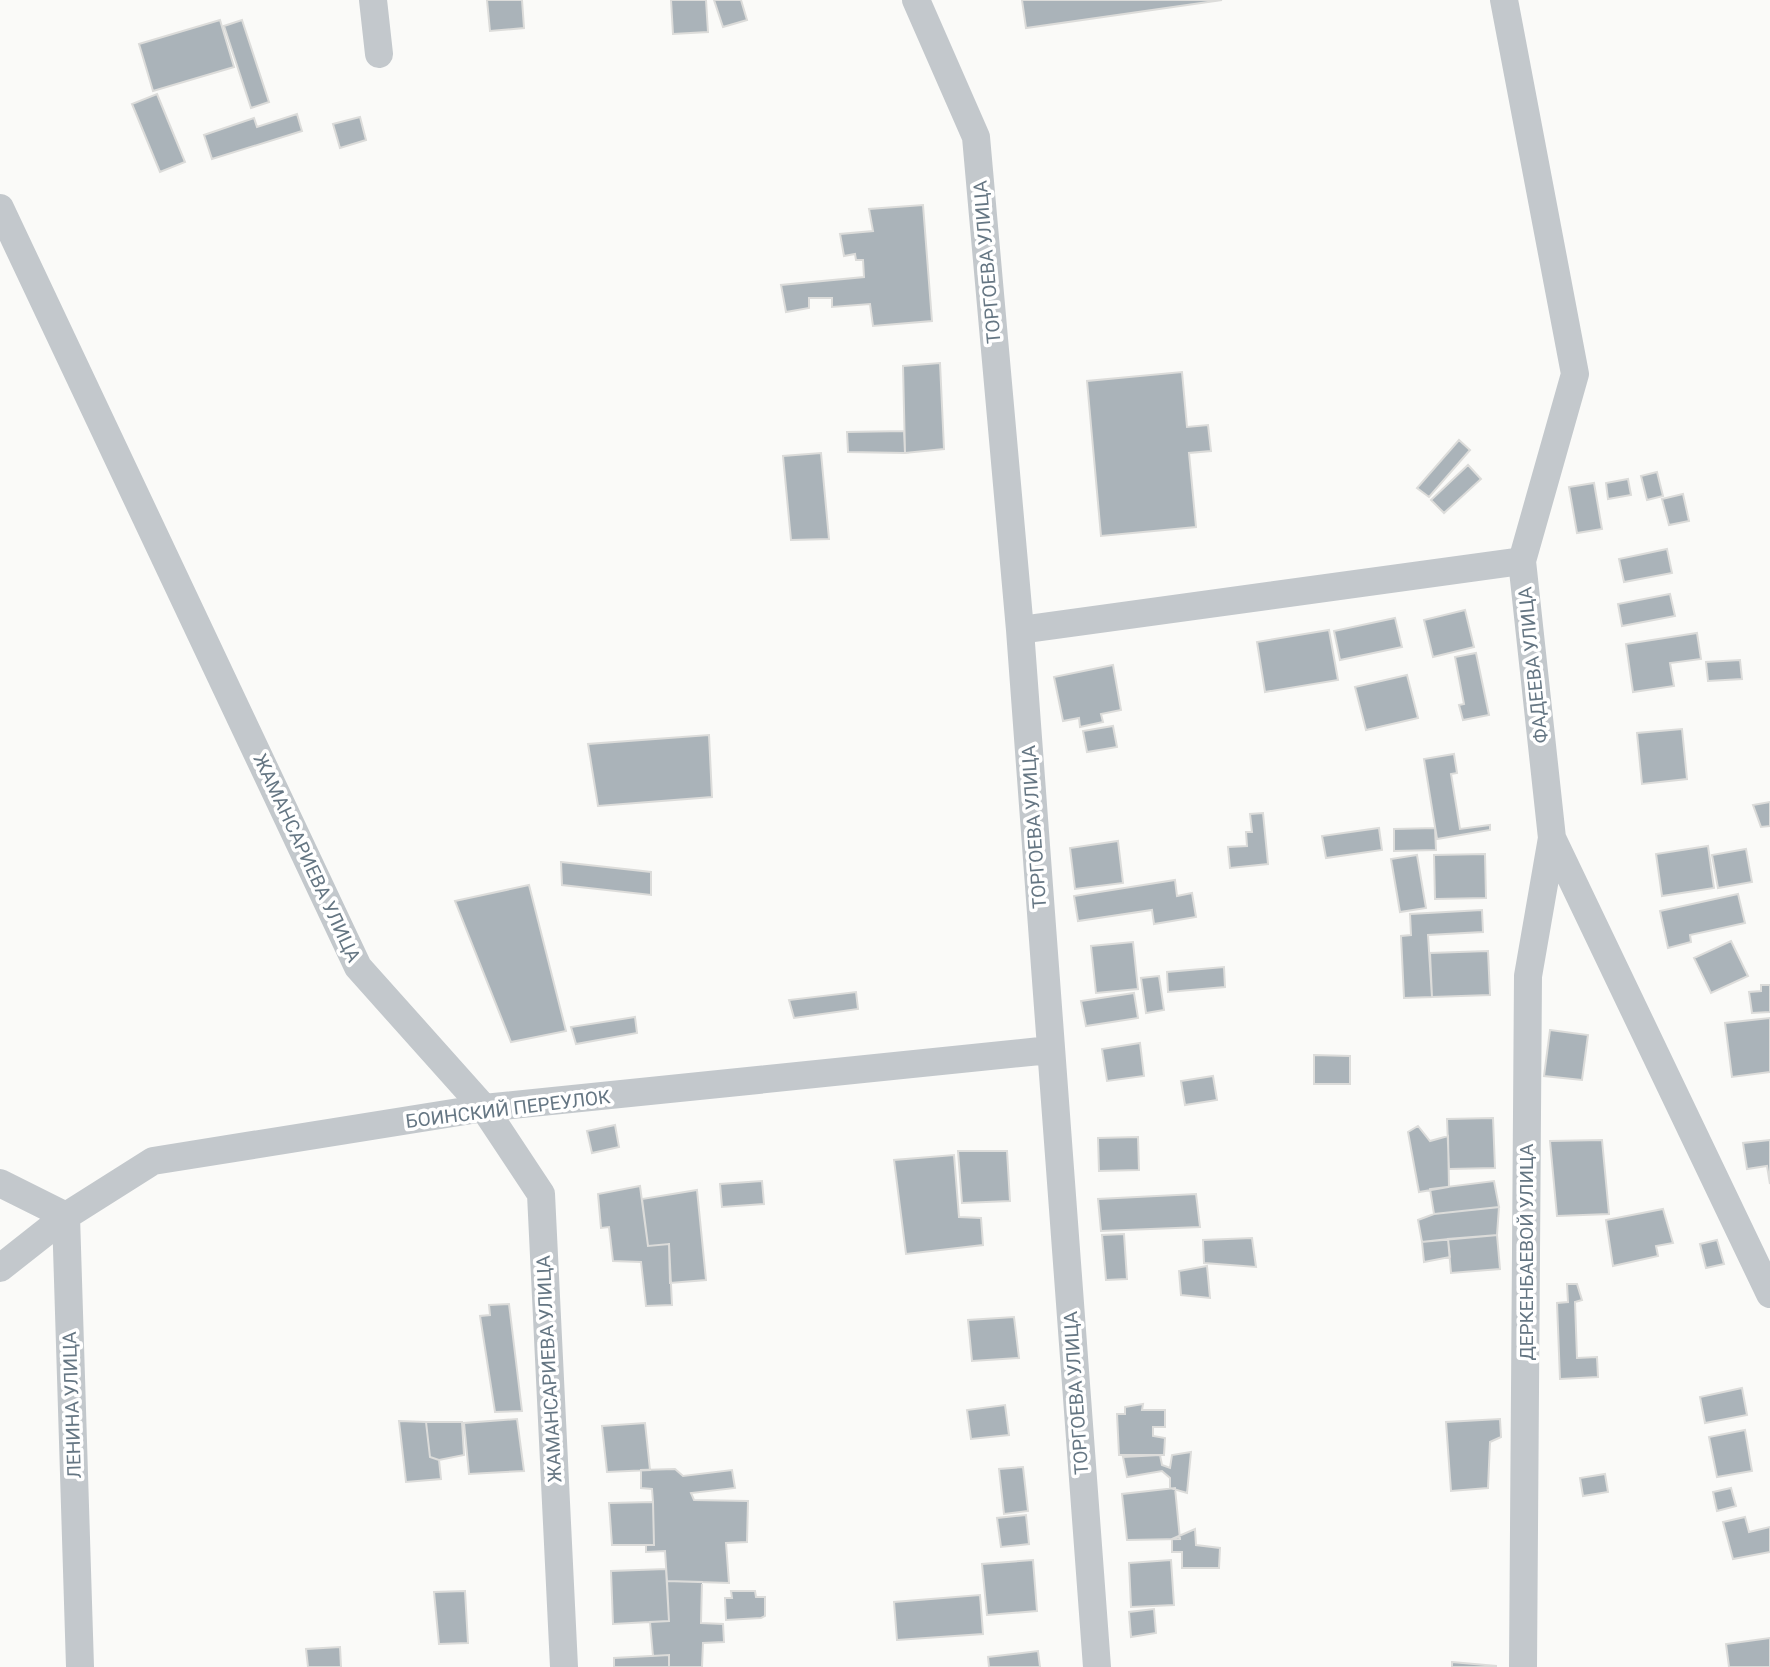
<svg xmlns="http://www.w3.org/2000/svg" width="1770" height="1667" viewBox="0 0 1770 1667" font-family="Roboto,sans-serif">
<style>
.building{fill:#aab3b9;stroke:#dcdcda;stroke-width:2}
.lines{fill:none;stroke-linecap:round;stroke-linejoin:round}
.street{stroke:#c3c8cc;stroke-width:28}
.labels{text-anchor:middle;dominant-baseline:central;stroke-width:7;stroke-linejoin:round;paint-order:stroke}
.street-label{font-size:19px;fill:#657683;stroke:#fff}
</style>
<rect width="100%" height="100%" fill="#fafaf8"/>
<path class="building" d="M487 0H522L524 28 490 31Z
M671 0H706L708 32 673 34Z
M714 0H741L747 20 723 27Z
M1022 0H1222L1026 28Z
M220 20 234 67 153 91 139 44Z
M242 20 269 102 251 108 224 26Z
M157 94 185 162 160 172 132 104Z
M297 114 302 131 212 159 204 135 254 118 257 127Z
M360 117 366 140 340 148 333 124Z
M923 205 932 321 873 326 870 304 832 307V298H809V308L786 312 781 285 864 277 863 260H856L855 254 844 256 840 234 873 231 869 209Z
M940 363 944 449 905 453 903 366Z
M1182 372 1187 427 1208 425 1211 451 1189 453 1196 527 1101 536 1087 381Z
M904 431 905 453 848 452 847 432Z
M1459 440 1470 450 1429 497 1417 488Z
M821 453 829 539 791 540 783 456Z
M1468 465 1481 479 1444 513 1431 500Z
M1657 472 1663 496 1647 500 1641 476Z
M1628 479 1631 495 1608 499 1606 483Z
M1594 483 1602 529 1577 533 1569 487Z
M1683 494 1689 521 1669 525 1662 499Z
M1667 549 1672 573 1624 582 1619 559Z
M1670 594 1675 616 1622 626 1618 604Z
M1465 610 1474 647 1433 657 1424 620Z
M1395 618 1402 647 1340 660 1334 631Z
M1329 630 1338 680 1265 692 1257 642Z
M1697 633 1701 659 1670 663 1674 686 1633 692 1626 644Z
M1476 653 1489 715 1463 720 1459 705 1464 704 1455 657Z
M1740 660 1742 679 1708 681 1706 662Z
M1113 665 1121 710 1101 714 1103 722 1080 727 1079 718 1063 721 1054 677Z
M1407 675 1418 718 1366 730 1355 687Z
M1113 726 1117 747 1087 752 1083 731Z
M1682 729 1687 779 1642 784 1637 733Z
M709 735 712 797 598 806 588 744Z
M1454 754 1457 773 1451 774 1460 829 1490 825V830L1437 839 1424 759Z
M1770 802V826L1761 827 1753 805Z
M1263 813 1268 864 1230 868 1228 847 1247 846 1246 832H1252L1250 814Z
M1379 828 1382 850 1326 858 1322 836Z
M1435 828 1436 850 1394 851V829Z
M1118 841 1123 883 1075 889 1070 848Z
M1708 846 1714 888 1662 896 1656 854Z
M1746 849 1752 882 1718 888 1712 855Z
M1485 854 1486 898 1435 899 1434 855Z
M1417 855 1426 908 1400 912 1391 859Z
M561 862 651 872V895L562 885Z
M1175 880 1177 896 1192 893 1196 917 1154 924 1152 910 1078 921 1074 896Z
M529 885 566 1031 511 1042 455 901Z
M1738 894 1745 923 1690 935 1691 942 1668 948 1660 911Z
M1482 910 1483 932 1428 935 1432 997 1404 998 1401 936 1411 935 1410 914Z
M1731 941 1748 976 1711 993 1694 958Z
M1133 942 1138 989 1096 993 1091 946Z
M1488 951 1490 995 1432 997 1430 953Z
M1224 967 1225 987 1168 992 1167 972Z
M1159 976 1164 1010 1146 1013 1141 978Z
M1761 985H1770V1012L1752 1013 1749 992 1761 991Z
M856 992 858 1009 794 1018 789 1000Z
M1134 993 1138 1018 1086 1026 1081 1001Z
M635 1017 637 1033 576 1044 571 1027Z
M1770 1018V1072L1732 1077 1725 1023Z
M1550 1030 1588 1035 1582 1080 1544 1076Z
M1140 1043 1144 1076 1107 1081 1102 1049Z
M1314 1055 1350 1056V1084H1314Z
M1213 1076 1217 1100 1185 1105 1181 1081Z
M1493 1118 1495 1168 1449 1169 1447 1119Z
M615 1125 619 1147 592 1153 587 1131Z
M1418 1126 1430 1141 1448 1136 1449 1187 1419 1192 1408 1132Z
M1138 1137 1139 1170 1099 1171 1098 1138Z
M1602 1140 1609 1214 1557 1216 1550 1141Z
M1770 1140V1184L1767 1166 1747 1169 1743 1143Z
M958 1151H1007L1010 1201 962 1203Z
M954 1155 959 1217 981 1218 983 1245 906 1254 894 1160Z
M762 1181 764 1204 722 1207 720 1184Z
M1494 1181 1499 1207 1434 1214 1430 1189Z
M640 1186 648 1246 669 1244 672 1305 646 1306 641 1262 613 1261 609 1227 601 1228 598 1194Z
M697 1190 706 1280 670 1283 669 1244 648 1246 642 1199Z
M1196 1194 1200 1227 1101 1231 1098 1199Z
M1499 1207 1497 1235 1422 1242 1418 1220 1434 1214Z
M1663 1209 1673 1243 1656 1246 1658 1256 1613 1266 1606 1220Z
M1124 1234 1127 1279 1106 1280 1102 1235Z
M1497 1235 1500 1269 1451 1273 1448 1239Z
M1252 1238 1256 1267 1204 1263 1203 1240Z
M1448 1239 1450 1257 1424 1262 1422 1242Z
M1717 1240 1724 1264 1706 1268 1700 1244Z
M1207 1266 1210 1298 1181 1295 1179 1271Z
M1567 1284H1577L1582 1300 1575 1302 1577 1358 1597 1357 1598 1377 1560 1379 1557 1303 1568 1302Z
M509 1304 522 1411 495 1412 480 1316 490 1315 489 1305Z
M1014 1317 1019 1358 972 1361 968 1320Z
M1742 1388 1747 1415 1705 1423 1700 1397Z
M1143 1404 1142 1410H1165V1427H1153V1436L1165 1438 1164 1455H1119L1117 1414H1125V1407Z
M1005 1405 1009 1435 971 1439 967 1410Z
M517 1419 524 1471 469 1474 464 1423Z
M1500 1419 1501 1437 1490 1442 1488 1488 1451 1491 1446 1422Z
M399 1421 426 1422 430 1457 439 1460 441 1479 406 1482Z
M426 1422H462L464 1455 439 1460 430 1457Z
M645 1423 650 1470 607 1472 602 1426Z
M1745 1430 1752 1471 1717 1477 1709 1437Z
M1191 1452 1187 1493 1170 1488V1478L1162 1471 1127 1477 1123 1457 1160 1455 1162 1465 1170 1468 1172 1455Z
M1023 1467 1028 1511 1004 1514 999 1469Z
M675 1469 683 1476 732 1470 735 1488 691 1493 694 1500 748 1501 747 1542 726 1543 729 1583 667 1581 665 1551 646 1552V1545H654L653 1502 652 1489 641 1488V1470Z
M1605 1474 1608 1492 1583 1496 1580 1478Z
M1175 1488 1180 1539 1127 1540 1122 1494Z
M1731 1488 1736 1506 1717 1511 1713 1492Z
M653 1502 654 1545H612L609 1503Z
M1026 1515 1029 1544 1001 1547 997 1518Z
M1745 1517 1749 1532 1770 1527V1552L1733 1559 1723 1522Z
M1195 1529 1196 1545 1220 1548 1219 1568H1182V1552H1172V1539Z
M1033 1560 1037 1611 987 1615 982 1564Z
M1171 1560 1174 1605 1131 1607 1129 1563Z
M666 1569 669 1621 613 1624 611 1571Z
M667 1581 702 1582 701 1623 723 1624 724 1642 703 1643 702 1667H669V1655L653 1656 650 1622 669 1621Z
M465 1591 468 1643 439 1644 434 1592Z
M731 1591H755L756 1597H765V1616L761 1618 726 1620 725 1598H732Z
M980 1595 983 1634 897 1640 894 1602Z
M1154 1609 1156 1633 1131 1637 1129 1612Z
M1770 1638V1667H1729L1726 1644Z
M340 1647 341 1667H308L306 1649Z
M1038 1651 1040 1667H989L988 1657Z
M669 1655V1667H614V1658Z
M1452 1662 1496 1666V1667H1452Z"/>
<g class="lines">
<path class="street" d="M373 0 379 54
M916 0 976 137 1020 630 1097 1667
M1504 0 1575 374 1522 561 1552 838 1770 1294
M0 208 358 967 484 1108 541 1194 564 1667
M1020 630 1522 561
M0 1183 66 1216 80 1667
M0 1268 66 1216 153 1161 484 1108 1050 1050
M1523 1667 1528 976 1552 838"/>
</g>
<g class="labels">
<g class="street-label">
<text transform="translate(987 262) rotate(-95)">ТОРГОЕВА УЛИЦА</text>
<text transform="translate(1533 665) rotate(-96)">ФАДЕЕВА УЛИЦА</text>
<text transform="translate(1034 827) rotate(-94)">ТОРГОЕВА УЛИЦА</text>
<text transform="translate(307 858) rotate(65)">ЖАМАНСАРИЕВА УЛИЦА</text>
<text transform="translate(508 1109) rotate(-7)">БОИНСКИЙ ПЕРЕУЛОК</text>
<text transform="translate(1526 1252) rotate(-90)">ДЕРКЕНБАЕВОЙ УЛИЦА</text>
<text transform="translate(549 1369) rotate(-93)">ЖАМАНСАРИЕВА УЛИЦА</text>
<text transform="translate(1076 1393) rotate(-94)">ТОРГОЕВА УЛИЦА</text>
<text transform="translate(72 1405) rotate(-92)">ЛЕНИНА УЛИЦА</text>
</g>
</g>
</svg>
